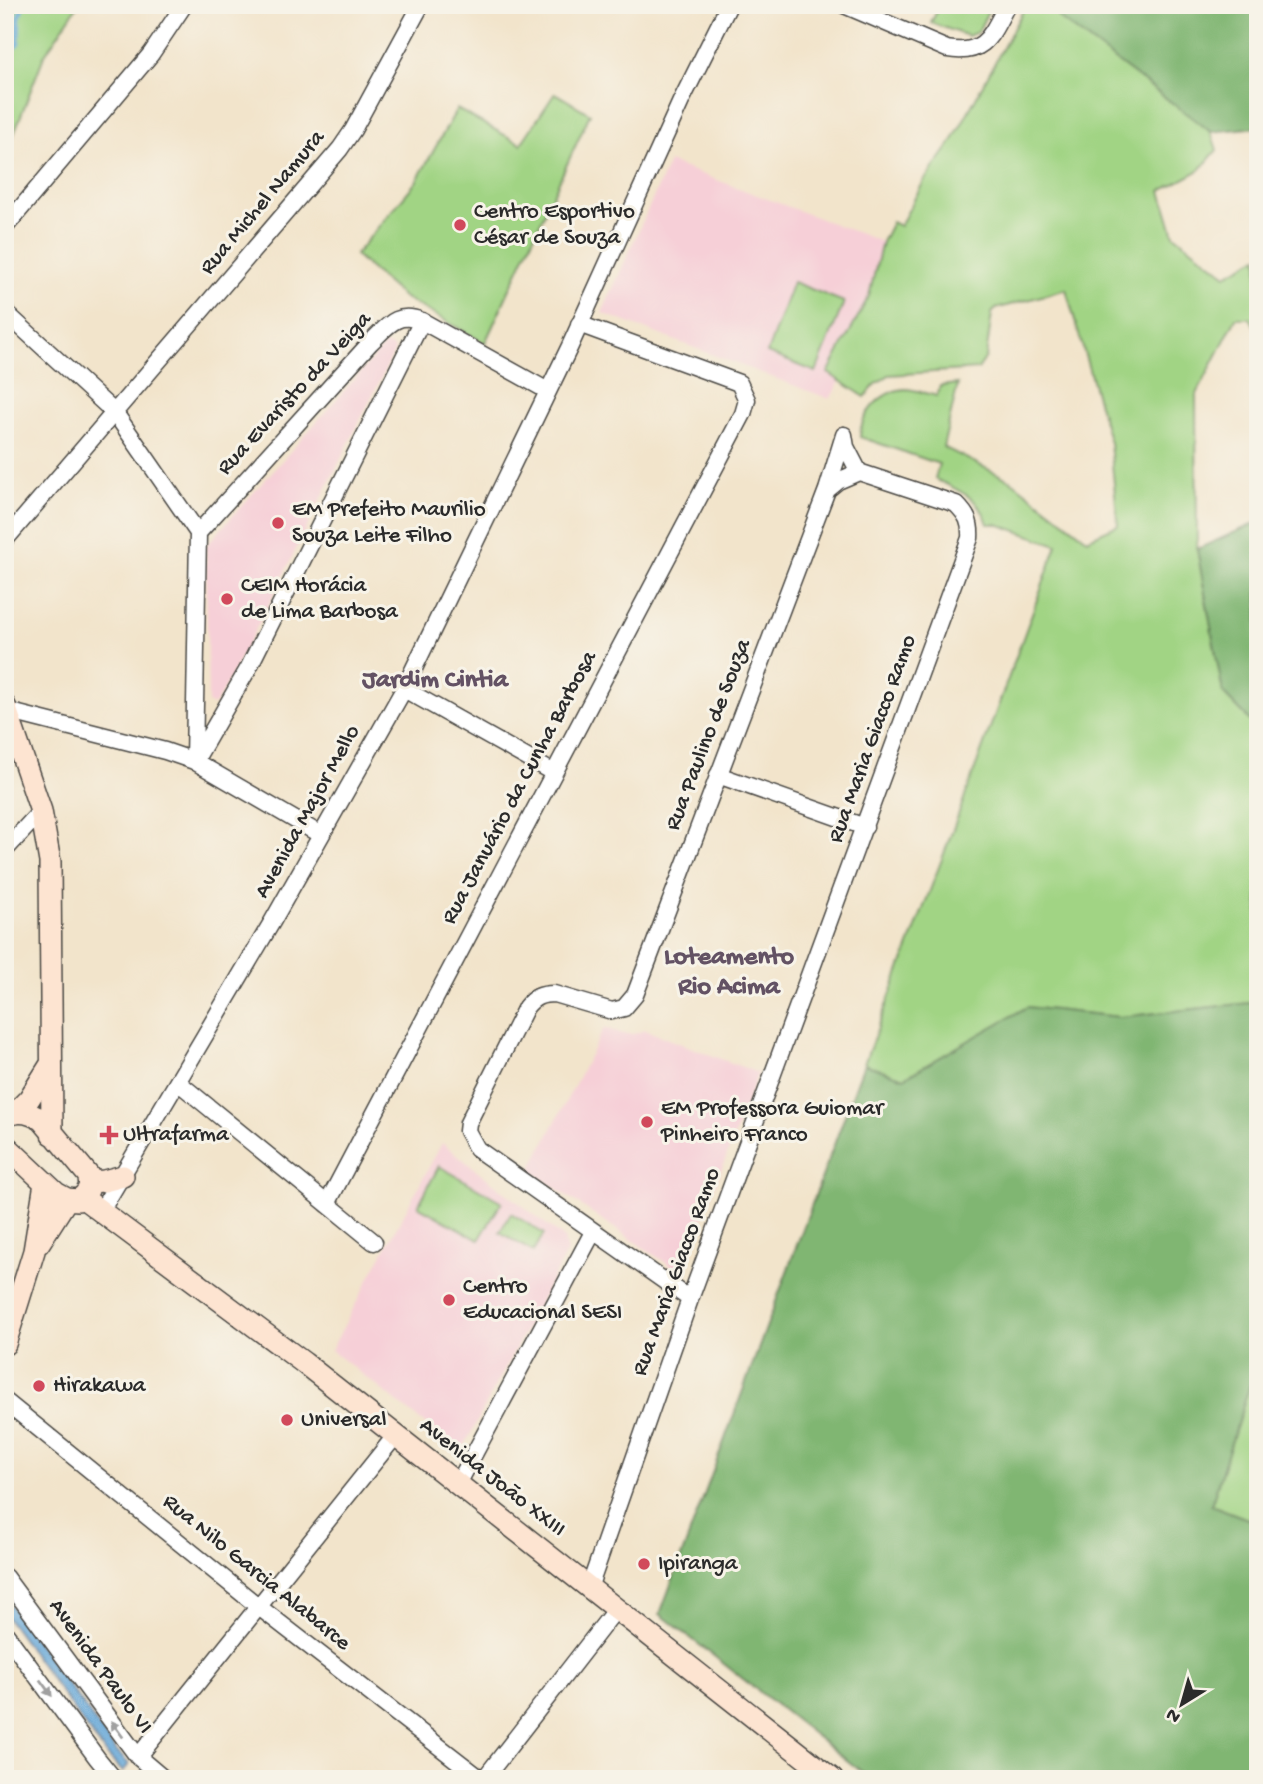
<svg xmlns="http://www.w3.org/2000/svg" width="1263" height="1784" viewBox="0 0 1263 1784" font-family="'Gochi Hand',sans-serif">
<style>
.built{fill:#f6cfd7}
.green{fill:#a1d484;stroke:#668058;stroke-width:2}
.forest{fill:#80b672;stroke:#56704e;stroke-width:2}
.water{fill:#64a6d8;stroke:#486882;stroke-width:2}
.lines{fill:none;stroke-linecap:round;stroke-linejoin:round}
.stream{stroke:#64a6d8;stroke-width:4.5}
.street-casing{stroke:#494743;stroke-width:19}
.secondary-casing{stroke:#494743;stroke-width:24}
.street{stroke:#fff;stroke-width:16}
.secondary{stroke:#fde4d1;stroke-width:21}
.oneway{fill:#a0a0a0}
.poi-dot{fill:#d1495b;stroke:#f7f3e8;stroke-width:2.5}
.labels{text-anchor:middle;dominant-baseline:central;stroke-width:6;stroke-linejoin:round;paint-order:stroke}
.street-label{font-size:23px;fill:#2b2b2b;stroke:#f7f3e8}
.poi-label{font-size:23px;fill:#2b2b2b;stroke:#f7f3e8;text-anchor:start}
.quarter-label{font-size:26px;font-weight:bold;fill:#635264;stroke:#f7f3e8}
</style>
<rect width="100%" height="100%" fill="#f7f3e8"/>
<filter id="ink" filterUnits="userSpaceOnUse"><feTurbulence type="fractalNoise" baseFrequency=".0143" numOctaves="2"/><feDisplacementMap in="SourceGraphic" scale="14" xChannelSelector="R" yChannelSelector="G"/><feConvolveMatrix kernelMatrix="1 2 1 2 8 2 1 2 1" color-interpolation-filters="sRGB"/></filter>
<filter id="wash" filterUnits="userSpaceOnUse"><feTurbulence type="fractalNoise" baseFrequency=".00686" numOctaves="4" result="noise"/><feDisplacementMap in="SourceGraphic" scale="28" xChannelSelector="R" yChannelSelector="G"/><feGaussianBlur stdDeviation="1.57" result="paint"/><feColorMatrix in="noise" values="0 0 0 0 0 0 0 0 0 0 0 0 0 0 0 0 0 1.4 0 .05"/><feComposite in="paint" operator="in"/></filter>
<g filter="url(#wash)">
<rect width="100%" height="100%" fill="#f2e4cb"/>
<path class="built" d="M669 162 882 242 869 296 828 372 841 380 830 399 602 313Z
M389 345 395 350 264 614 216 703 212 705 208 703 206 546 384 346Z
M604 1028 623 1034H633L645 1030 758 1073 684 1268 678 1271 530 1171Z
M442 1143 564 1238 567 1251 461 1452 331 1350Z"/>
<path class="green" d="M5 5H78L44 56 5 157Z
M940 5H991L978 32 968 36 931 23Z
M1026 5H1056L1059 18 1211 132 1217 150 1200 170 1161 191 1174 235 1226 275 1258 257V332L1250 318H1236L1196 396 1197 549 1223 693 1258 729V995L1250 1003 1120 1017 1027 1007 904 1078 864 1064 945 851 1057 545 997 524H988C981 498 958 490 935 479L939 464 860 437C860 415 880 391 905 389 914 389 927 394 937 396L940 386 958 384 943 447 1012 481 1087 539 1118 525 1110 443 1066 289 996 309 992 313 986 357 978 369 889 375 875 385 865 397 828 373 869 296 882 242 892 222 900 226 924 181 952 142Z
M555 93 590 114 485 343 403 297 355 255 416 182 457 109 521 144Z
M793 282 844 302 816 372 767 353Z
M439 1166 502 1202 479 1240 418 1206Z
M511 1213 544 1234 533 1252 500 1232Z
M1258 1360V1523L1211 1505Z"/>
<path class="forest" d="M1056 5H1258V127L1211 132 1059 18Z
M1258 522V729L1223 693 1197 549Z
M1258 1002V1360L1211 1505 1258 1523V1779H871L660 1614 864 1064 904 1078 1027 1007 1120 1017Z"/>
<path class="water" d="M5 1597 117 1752 129 1764 123 1772 105 1753 5 1615Z"/>
<g class="lines">
<path class="stream" d="M5 63 10 52 18 43 19 17 23 5"/>
</g>
</g>
<g filter="url(#ink)">
<g class="lines">
<defs>
<path id="street" d="M844 5 947 49C985 56 991 35 1007 5
M5 227 151 54 184 5
M5 312 115 413 198 533 194 761
M844 435 846 447 859 472
M198 533 370 343C388 326 396 311 422 321L548 391
M5 540 340 149 353 130 421 5
M404 689 554 773
M7 711 165 751 194 761 321 835
M196 759 248 669 422 321
M718 775 865 827
M5 850 41 811
M179 1083 374 1242
M327 1204 743 414 747 400 739 383 579 324
M101 1211 272 922 404 689 570 346 682 99 729 5
M690 1299 477 1149 467 1131 468 1123 526 1007C534 997 541 994 554 994L612 1011 624 1008 635 995 827 490 844 435
M5 1401 259 1607 481 1779
M458 1484 593 1232
M5 1577 138 1757 164 1779
M589 1588 690 1299 970 538C971 522 967 515 956 504L859 472 838 481 827 490
M5 1633 97 1758 114 1779
M138 1757 396 1435
M484 1779 616 1609"/>
<path id="secondary" d="M5 706 41 811 50 862 52 1134
M16 1112 29 1099 51 1064
M5 1117C17 1109 31 1113 42 1120L88 1175C92 1186 88 1194 78 1200L67 1199 56 1193 5 1145
M90 1182 104 1181 123 1176
M83 1198 304 1363 832 1779
M39 1243 67 1199
M5 1344 34 1251 45 1183"/>
</defs>
<use href="#street" class="street-casing"/>
<use href="#secondary" class="secondary-casing"/>
<use href="#street" class="street"/>
<use href="#secondary" class="secondary"/>
</g>
<defs><path id="oneway-solid" d="M-6-.8H1V-3.2L6.5 0L1 3.2V.8H-6Z" transform="scale(1.75)"/></defs>
<g class="oneway">
<use href="#oneway-solid" transform="translate(46 1688) rotate(54)"/>
<use href="#oneway-solid" transform="translate(117 1729) rotate(-126)"/>
</g>
</g>
<g class="poi-dot">
<circle cx="460" cy="225" r="7"/>
<circle cx="278" cy="523" r="7"/>
<circle cx="227" cy="599" r="7"/>
<circle cx="647" cy="1122" r="7"/>
<path d="M105.5 1124.5h7v7h7v7h-7v7h-7v-7h-7v-7h7z"/>
<circle cx="449" cy="1300" r="7"/>
<circle cx="39" cy="1386" r="7"/>
<circle cx="287" cy="1420" r="7"/>
<circle cx="644" cy="1564" r="7"/>
</g>
<g class="labels">
<g class="street-label">
<text transform="translate(263 203) rotate(-50)">Rua Michel Namura</text>
<text transform="translate(295 394) rotate(-47)">Rua Evaristo da Veiga</text>
<text transform="translate(709 735) rotate(-69)">Rua Paulino de Souza</text>
<text transform="translate(873 739) rotate(-70)">Rua Maria Giacco Ramo</text>
<text transform="translate(520 788) rotate(-62)">Rua Januário da Cunha Barbosa</text>
<text transform="translate(308 812) rotate(-61)">Avenida Major Mello</text>
<text transform="translate(677 1272) rotate(-70)">Rua Maria Giacco Ramo</text>
<text transform="translate(492 1478) rotate(38)">Avenida João XXIII</text>
<text transform="translate(256 1573) rotate(39)">Rua Nilo Garcia Alabarce</text>
<text transform="translate(100 1667) rotate(54)">Avenida Paulo VI</text>
</g>
<g class="poi-label">
<text x="474" y="212">Centro Esportivo<tspan x="474" dy="26">César de Souza</tspan></text>
<text x="292" y="510">EM Prefeito Maurilio<tspan x="292" dy="26">Souza Leite Filho</tspan></text>
<text x="241" y="586">CEIM Horácia<tspan x="241" dy="26">de Lima Barbosa</tspan></text>
<text x="661" y="1109">EM Professora Guiomar<tspan x="661" dy="26">Pinheiro Franco</tspan></text>
<text x="123" y="1135">Ultrafarma</text>
<text x="463" y="1287">Centro<tspan x="463" dy="26">Educacional SESI</tspan></text>
<text x="53" y="1386">Hirakawa</text>
<text x="301" y="1420">Universal</text>
<text x="658" y="1564">Ipiranga</text>
</g>
<g class="quarter-label">
<text x="435" y="681">Jardim Cintia</text>
<text x="729" y="958">Loteamento<tspan x="729" dy="30">Rio Acima</tspan></text>
</g>
</g>
<rect width="1263" height="1784" fill="none" stroke="#f7f3e8" stroke-width="28"/>
<g transform="translate(1182 1704) rotate(217)" stroke="#f7f3e8" stroke-width="5" paint-order="stroke">
<path d="M0-5L12 26L0 18L-12 26Z" fill="#2b2b2b"/>
<text y="-10" font-size="19" font-weight="bold" text-anchor="middle" fill="#2b2b2b">N</text>
</g>
</svg>
